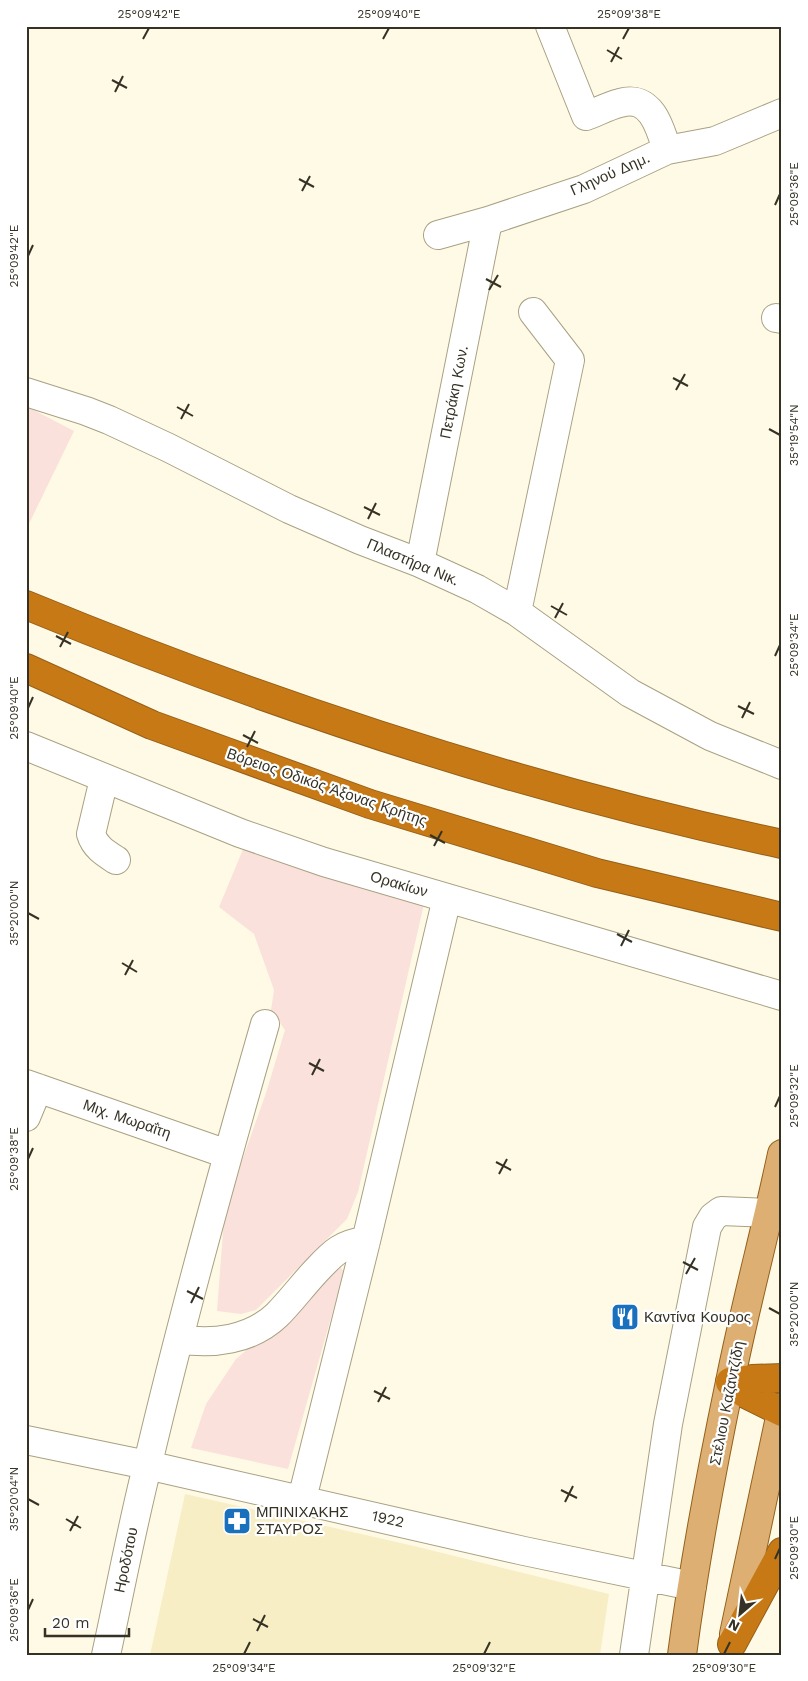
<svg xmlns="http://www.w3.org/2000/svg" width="808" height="1681" viewBox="0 0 808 1681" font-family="'Work Sans',sans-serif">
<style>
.built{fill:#f8eec5}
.green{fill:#fae1db}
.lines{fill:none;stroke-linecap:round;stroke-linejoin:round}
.minor-casing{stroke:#a9a182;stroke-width:30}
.major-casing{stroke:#94601b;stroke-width:30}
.highway-casing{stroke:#94601b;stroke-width:30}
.minor{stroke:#fff;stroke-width:28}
.major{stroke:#ddaf73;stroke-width:28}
.highway{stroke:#c77915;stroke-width:28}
.ticks{fill:none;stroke:#353225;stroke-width:2}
.labels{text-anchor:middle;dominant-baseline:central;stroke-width:4.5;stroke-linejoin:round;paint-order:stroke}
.street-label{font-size:15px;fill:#353225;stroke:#fff}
.poi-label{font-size:15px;fill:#353225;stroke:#fff;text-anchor:start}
.neatline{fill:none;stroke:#353225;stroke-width:2}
.ticks-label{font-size:12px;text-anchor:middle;fill:#353225}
</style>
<rect width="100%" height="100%" fill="#fffae6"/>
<path class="built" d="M185 1494 414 1546 609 1594 600 1655H150Z"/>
<path class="green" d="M26 406 74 431 26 530Z
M244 847 424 904 358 1192 347 1219 256 1310 241 1314 217 1311 224 1219 239 1169 266 1093 285 1030 271 1010 274 990 254 934 219 907Z
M339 1265 344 1272 288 1469 191 1448 206 1404 236 1359 250 1347 263 1340 297 1314 326 1276Z"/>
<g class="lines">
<defs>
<path id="minor" d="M550 26 586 116C597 112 608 106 620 103 651 94 660 127 667 150
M438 235 488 221 584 189 667 150 715 141 782 113
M776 318 782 319
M26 392 86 411 109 420 169 448 289 509 360 540 420 563 477 589 517 612 630 693 710 736 782 765
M420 563 488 221
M517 612 570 360 533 312
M26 746 240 833 324 862 782 996
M104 779 91 834C95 847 105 853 116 860
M26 1084 227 1154
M26 1117 38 1088
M179 1339C212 1345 251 1340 277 1315 290 1302 302 1286 315 1272 332 1254 340 1244 366 1241
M26 1440 147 1465 524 1551 692 1586
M302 1499 366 1241 447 898
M106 1655C120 1591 132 1526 148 1463 183 1315 223 1170 265 1024
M634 1655 668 1424 707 1227 713 1217 721 1211 770 1213"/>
<path id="major" d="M734 1634 782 1408
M682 1655C694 1564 711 1473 730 1382 745 1306 766 1230 782 1154"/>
<path id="highway" d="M26 605C271 706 523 789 782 844
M26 668 152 725 370 804 597 873 782 917
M730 1382 744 1393 782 1412
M730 1382 752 1379 782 1378
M732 1644 782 1552"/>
</defs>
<use href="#minor" class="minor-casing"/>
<use href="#major" class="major-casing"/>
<use href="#highway" class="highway-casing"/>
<use href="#minor" class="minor"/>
<use href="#major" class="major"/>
<use href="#highway" class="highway"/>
</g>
<path class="ticks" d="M143 39 149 28M383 39 389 28M623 39 629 28M607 50 622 59M611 62 619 47M112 80 127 88M115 92 123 76M299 179 314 187M302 191 310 176M775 205 780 194M28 256 33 245M486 279 501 287M489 290 498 275M673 378 688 386M676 390 685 374M177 407 193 416M181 419 189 404M769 429 780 435M364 507 380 515M368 519 376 503M551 606 567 615M555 618 563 603M56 636 71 644M60 647 68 632M775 656 780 645M738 706 754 714M28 708 33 697M742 718 750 702M243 735 258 743M247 747 255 731M430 835 445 843M434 846 442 831M28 913 39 919M617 934 632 942M621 946 629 930M122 963 137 972M125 975 133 960M309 1063 324 1071M312 1075 320 1059M775 1107 780 1096M28 1159 33 1148M496 1162 511 1170M499 1174 507 1159M683 1262 698 1270M686 1274 695 1258M187 1291 203 1299M191 1303 199 1287M769 1308 780 1314M374 1391 390 1399M378 1402 386 1387M561 1490 577 1498M28 1499 39 1505M565 1502 573 1486M66 1519 81 1528M70 1531 78 1516M775 1559 780 1548M28 1610 33 1599M253 1619 268 1627M257 1631 265 1615M244 1654 250 1642M484 1654 490 1642M724 1654 730 1642"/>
<defs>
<symbol id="restaurant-square" viewBox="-11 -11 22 22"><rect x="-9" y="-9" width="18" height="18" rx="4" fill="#1970bd" stroke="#fff"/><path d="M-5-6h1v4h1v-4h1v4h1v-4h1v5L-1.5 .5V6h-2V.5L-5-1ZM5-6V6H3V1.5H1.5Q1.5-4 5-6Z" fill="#fff"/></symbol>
<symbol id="pharmacy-square" viewBox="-11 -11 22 22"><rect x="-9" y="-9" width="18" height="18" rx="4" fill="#1970bd" stroke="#fff"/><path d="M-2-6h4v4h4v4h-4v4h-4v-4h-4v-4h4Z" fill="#fff"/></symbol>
</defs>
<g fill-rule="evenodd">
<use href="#restaurant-square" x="609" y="1301" width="32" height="32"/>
<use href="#pharmacy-square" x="221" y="1505" width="32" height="32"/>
</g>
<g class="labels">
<g class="street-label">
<text transform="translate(610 174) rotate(-24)">Γληνού Δημ.</text>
<text transform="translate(454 392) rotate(-79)">Πετράκη Κων.</text>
<text transform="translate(413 562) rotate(23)">Πλαστήρα Νικ.</text>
<text transform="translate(327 787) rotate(19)">Βόρειος Οδικός Άξονας Κρήτης</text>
<text transform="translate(399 884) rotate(16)">Ορακίων</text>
<text transform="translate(127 1119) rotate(19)">Μιχ. Μωραΐτη</text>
<text transform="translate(727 1403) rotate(-79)">Στέλιου Καζαντζίδη</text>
<text transform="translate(388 1519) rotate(13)">1922</text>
<text transform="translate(126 1560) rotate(-78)">Ηροδότου</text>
</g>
<g class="poi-label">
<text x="644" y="1317">Καντίνα Κουρος</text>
<text x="256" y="1512">ΜΠΙΝΙΧΑΚΗΣ<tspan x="256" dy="17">ΣΤΑΥΡΟΣ</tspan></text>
</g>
</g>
<rect width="808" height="1681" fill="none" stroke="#ffffff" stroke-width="55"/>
<g transform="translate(740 1614) rotate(208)" stroke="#ffffff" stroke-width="4" paint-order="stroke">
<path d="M0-4L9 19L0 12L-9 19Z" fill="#353225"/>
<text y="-8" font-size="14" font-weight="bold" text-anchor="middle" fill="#353225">N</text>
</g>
<path d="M45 1628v8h84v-8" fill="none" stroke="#353225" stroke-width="2.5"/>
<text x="52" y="1628" font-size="15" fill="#353225" stroke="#ffffff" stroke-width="4" paint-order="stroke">20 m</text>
<rect x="28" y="28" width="752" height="1626" class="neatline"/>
<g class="ticks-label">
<text x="149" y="18">25°09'42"E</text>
<text x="389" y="18">25°09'40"E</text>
<text x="629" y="18">25°09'38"E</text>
<text transform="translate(794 194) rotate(-90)" y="4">25°09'36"E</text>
<text transform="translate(14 256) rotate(-90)" y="4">25°09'42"E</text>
<text transform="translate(794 435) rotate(-90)" y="4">35°19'54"N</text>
<text transform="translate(794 645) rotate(-90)" y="4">25°09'34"E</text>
<text transform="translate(14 708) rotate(-90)" y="4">25°09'40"E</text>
<text transform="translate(14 913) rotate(-90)" y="4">35°20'00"N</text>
<text transform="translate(794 1096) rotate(-90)" y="4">25°09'32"E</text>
<text transform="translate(14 1159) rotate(-90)" y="4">25°09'38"E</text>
<text transform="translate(794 1314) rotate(-90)" y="4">35°20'00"N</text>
<text transform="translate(14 1499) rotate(-90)" y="4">35°20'04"N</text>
<text transform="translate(794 1548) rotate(-90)" y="4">25°09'30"E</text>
<text transform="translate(14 1610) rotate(-90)" y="4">25°09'36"E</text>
<text x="244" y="1672">25°09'34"E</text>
<text x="484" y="1672">25°09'32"E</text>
<text x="724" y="1672">25°09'30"E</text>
</g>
</svg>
